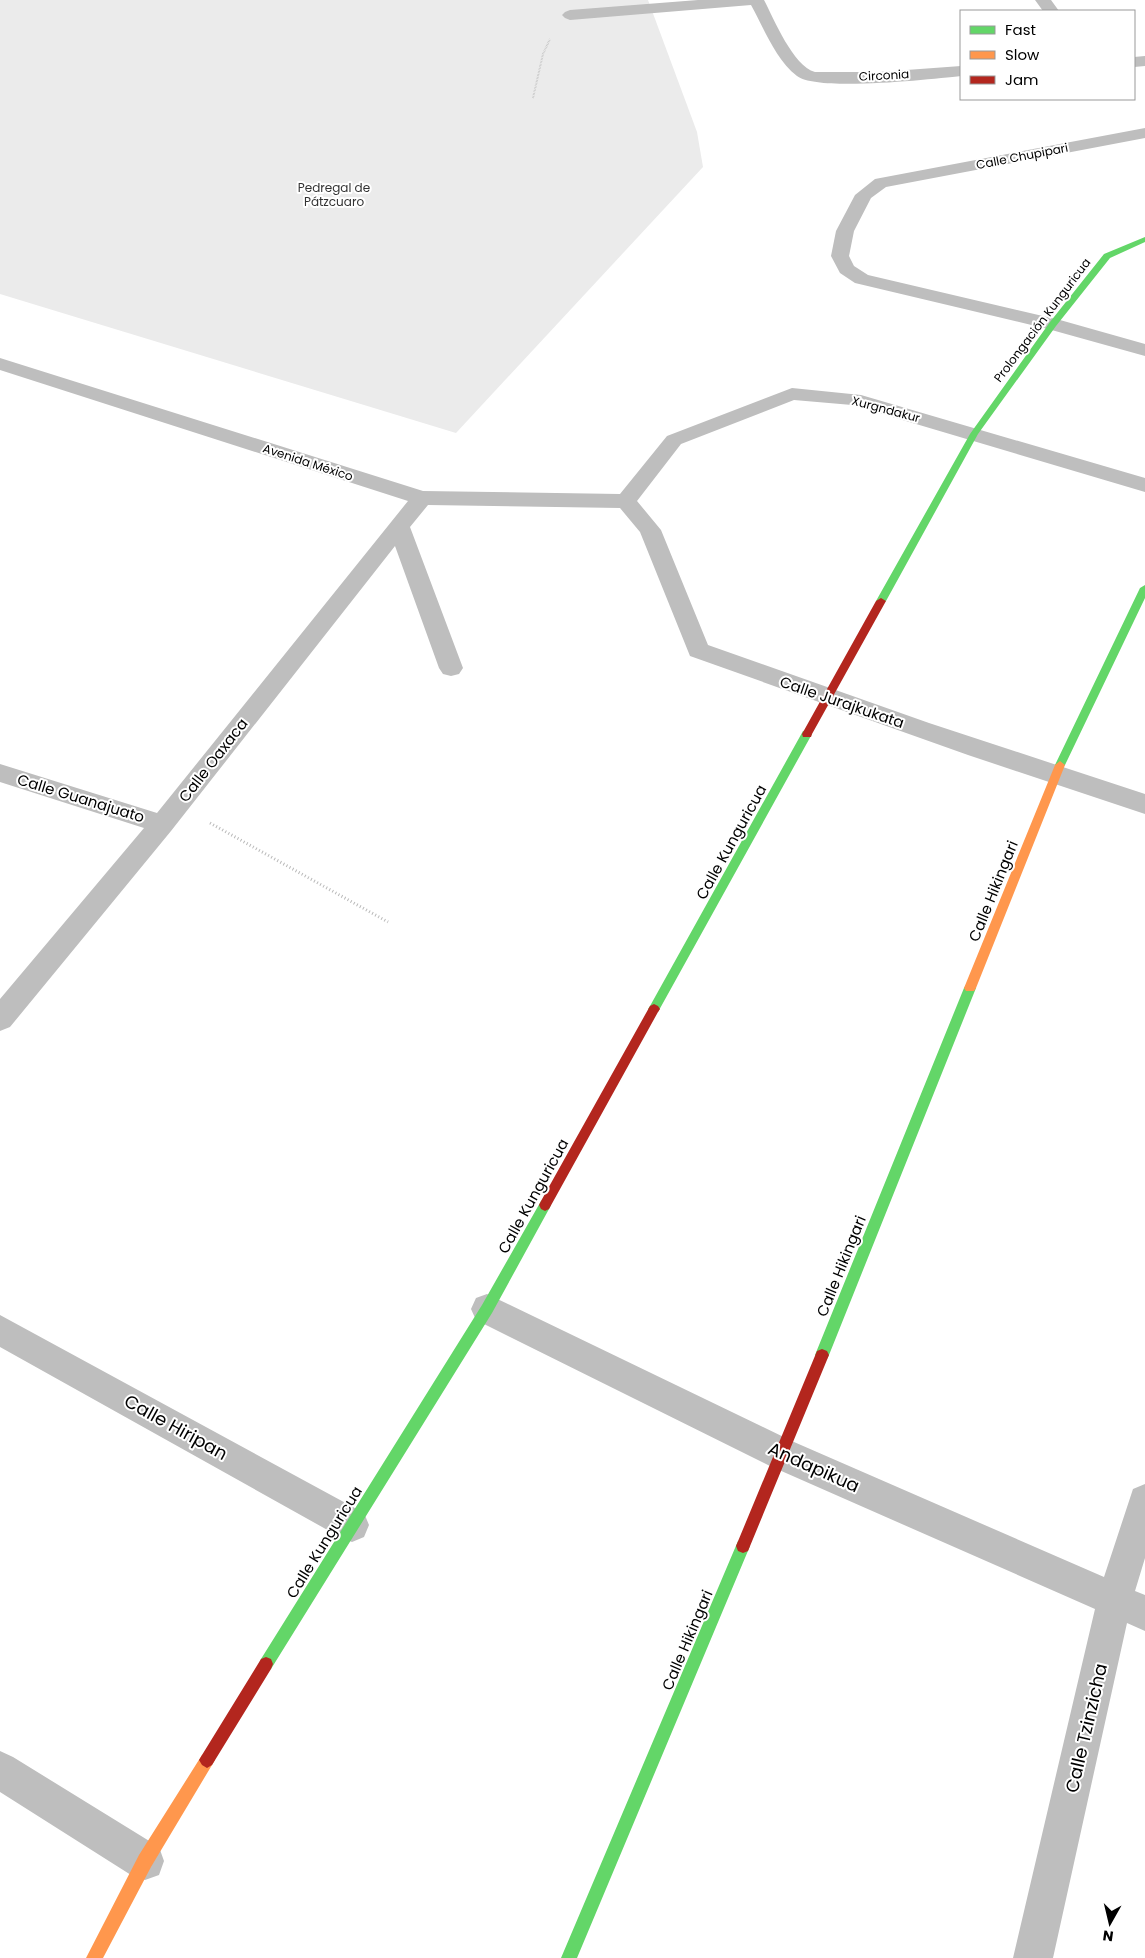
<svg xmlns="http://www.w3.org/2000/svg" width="1145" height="1958" viewBox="0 0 1145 1958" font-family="Poppins,sans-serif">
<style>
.green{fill:#ebebeb}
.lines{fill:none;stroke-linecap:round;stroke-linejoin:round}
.path-far1{stroke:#b9b9b9;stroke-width:2;stroke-dasharray:0.5 1;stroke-linecap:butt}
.path{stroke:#b9b9b9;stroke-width:3;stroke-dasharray:1 2.5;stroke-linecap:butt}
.street{fill:#bebebe;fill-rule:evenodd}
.fast{fill:#63d668;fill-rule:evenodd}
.slow{fill:#ff974d;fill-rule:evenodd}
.jam{fill:#b3261e;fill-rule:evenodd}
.labels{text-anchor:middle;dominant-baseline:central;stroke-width:4;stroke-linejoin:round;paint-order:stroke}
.far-street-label{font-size:12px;fill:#000;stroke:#fff}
.far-park-label{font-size:12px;fill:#323232;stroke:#fff}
.street-label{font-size:15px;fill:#000;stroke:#fff}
.near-street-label{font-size:18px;fill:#000;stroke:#fff}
</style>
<rect width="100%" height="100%" fill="#fff"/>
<path class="green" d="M0 0H648L697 132 703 167 456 433 0 294Z"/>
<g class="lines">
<path class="path-far1" d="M533 98 543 54 550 39"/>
<path class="path" d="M210 823 388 922"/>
<path class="street" d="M698 0H764C774 19 793 66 815 72H879L961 66V76C931 79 818 92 797 76 775 59 764 28 751 5L570 20 565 18 562 15 565 12 570 10Z
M1035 0H1051L1059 11H1043Z
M1145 56V66L1134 67V57Z
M1145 128V138L886 187 871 198 854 231 849 256 854 266 868 275 1060 320 1145 344V356L1048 329 855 283 840 273 831 256 836 231 855 195 875 179Z
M0 358 423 491 620 494 667 436 792 388 861 395 1145 478V492L852 405 794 400 681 444 637 501 661 530 708 645 929 723 1145 794V814L968 755 690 656 640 532 620 508 428 505 410 527 463 668 459 674 451 676 443 674 439 668 395 546 171 831 10 1027 0 1031V999L144 828 0 782V764L157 813 408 501 0 370Z
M487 1294 794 1442 1104 1577 1133 1489 1145 1484V1558L1135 1591 1145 1595V1631L1127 1623 1053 1958H1013L1095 1609 770 1466 476 1320 471 1309 476 1298Z
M0 1315 364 1513 369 1525 364 1537 352 1542 340 1537 0 1347Z
M0 1751 13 1757 159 1847 164 1861 159 1875 145 1880 131 1875 0 1792Z"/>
<path class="fast" d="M1145 237V242L1110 258 1056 326 978 434 886 601 881 604 878 603 876 601 970 434 1050 322 1104 254Z
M1145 585V598L1065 765 1060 769 1056 768 1055 765 1140 588Z
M807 730 812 734 658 1012H650L648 1009 650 1006 803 731Z
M970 983 974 985 976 988 829 1355 827 1359 822 1361 817 1359 815 1355 964 988 966 985Z
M545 1199 549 1201 551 1205 549 1209 492 1313 271 1669 266 1671 261 1669 259 1664 261 1659 482 1305 541 1201Z
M743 1539 748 1541 750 1546 577 1958H561L738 1541Z"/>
<path class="slow" d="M1060 761 1065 765 976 988 974 991H966L964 988 1055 765Z
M207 1752 212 1755 215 1760 212 1765 151 1867 103 1958H86L139 1855 202 1755Z"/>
<path class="jam" d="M881 598 886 601 812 734 811 737H803L802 734 876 601Z
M654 1004 658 1006 660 1009 658 1012 549 1209 545 1211 541 1209 539 1205 541 1201 650 1006Z
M822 1349 827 1351 829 1355 748 1551 743 1553 738 1551 736 1546 817 1351Z
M266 1657 271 1659 273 1664 271 1669 212 1765 207 1768 202 1765 199 1760 202 1755 261 1659Z"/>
</g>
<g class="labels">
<g class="far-street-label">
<text transform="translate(884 75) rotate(-3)">Circonia</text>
<text transform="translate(1022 156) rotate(-11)">Calle Chupipari</text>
<text transform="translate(1042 320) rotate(-53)">Prolongación Kunguricua</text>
<text transform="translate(886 409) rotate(15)">Xurgndakur</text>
<text transform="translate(308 462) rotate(18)">Avenida México</text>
</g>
<g class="far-park-label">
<text x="334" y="187">Pedregal de<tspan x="334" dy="14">Pátzcuaro</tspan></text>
</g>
<g class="street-label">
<text transform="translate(842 702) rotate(19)">Calle Jurajkukata</text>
<text transform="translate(213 760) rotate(-52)">Calle Oaxaca</text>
<text transform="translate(81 798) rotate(17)">Calle Guanajuato</text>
<text transform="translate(731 842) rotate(-61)">Calle Kunguricua</text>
<text transform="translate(993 891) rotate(-68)">Calle Hikingari</text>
<text transform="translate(533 1196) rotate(-61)">Calle Kunguricua</text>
<text transform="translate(841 1266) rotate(-68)">Calle Hikingari</text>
<text transform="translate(324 1542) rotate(-58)">Calle Kunguricua</text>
<text transform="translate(687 1640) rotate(-67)">Calle Hikingari</text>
</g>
<g class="near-street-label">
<text transform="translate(176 1427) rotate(29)">Calle Hiripan</text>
<text transform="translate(814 1467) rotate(24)">Andapikua</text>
<text transform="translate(1086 1728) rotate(-77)">Calle Tzinzicha</text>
</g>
</g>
<rect x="960" y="10" width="175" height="90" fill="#ffffff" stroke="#999999"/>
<rect x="970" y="26" width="25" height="8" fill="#63d668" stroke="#999999"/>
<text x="1005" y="35" font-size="15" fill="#000000">Fast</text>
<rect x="970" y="51" width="25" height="8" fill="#ff974d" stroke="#999999"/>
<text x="1005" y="60" font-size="15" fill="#000000">Slow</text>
<rect x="970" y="76" width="25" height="8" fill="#b3261e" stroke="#999999"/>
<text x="1005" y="85" font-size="15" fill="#000000">Jam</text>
<g transform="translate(1110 1923) rotate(188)" stroke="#ffffff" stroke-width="4" paint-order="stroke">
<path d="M0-4L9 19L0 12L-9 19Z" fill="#000000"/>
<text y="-8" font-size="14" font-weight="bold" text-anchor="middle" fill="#000000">N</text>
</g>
</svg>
